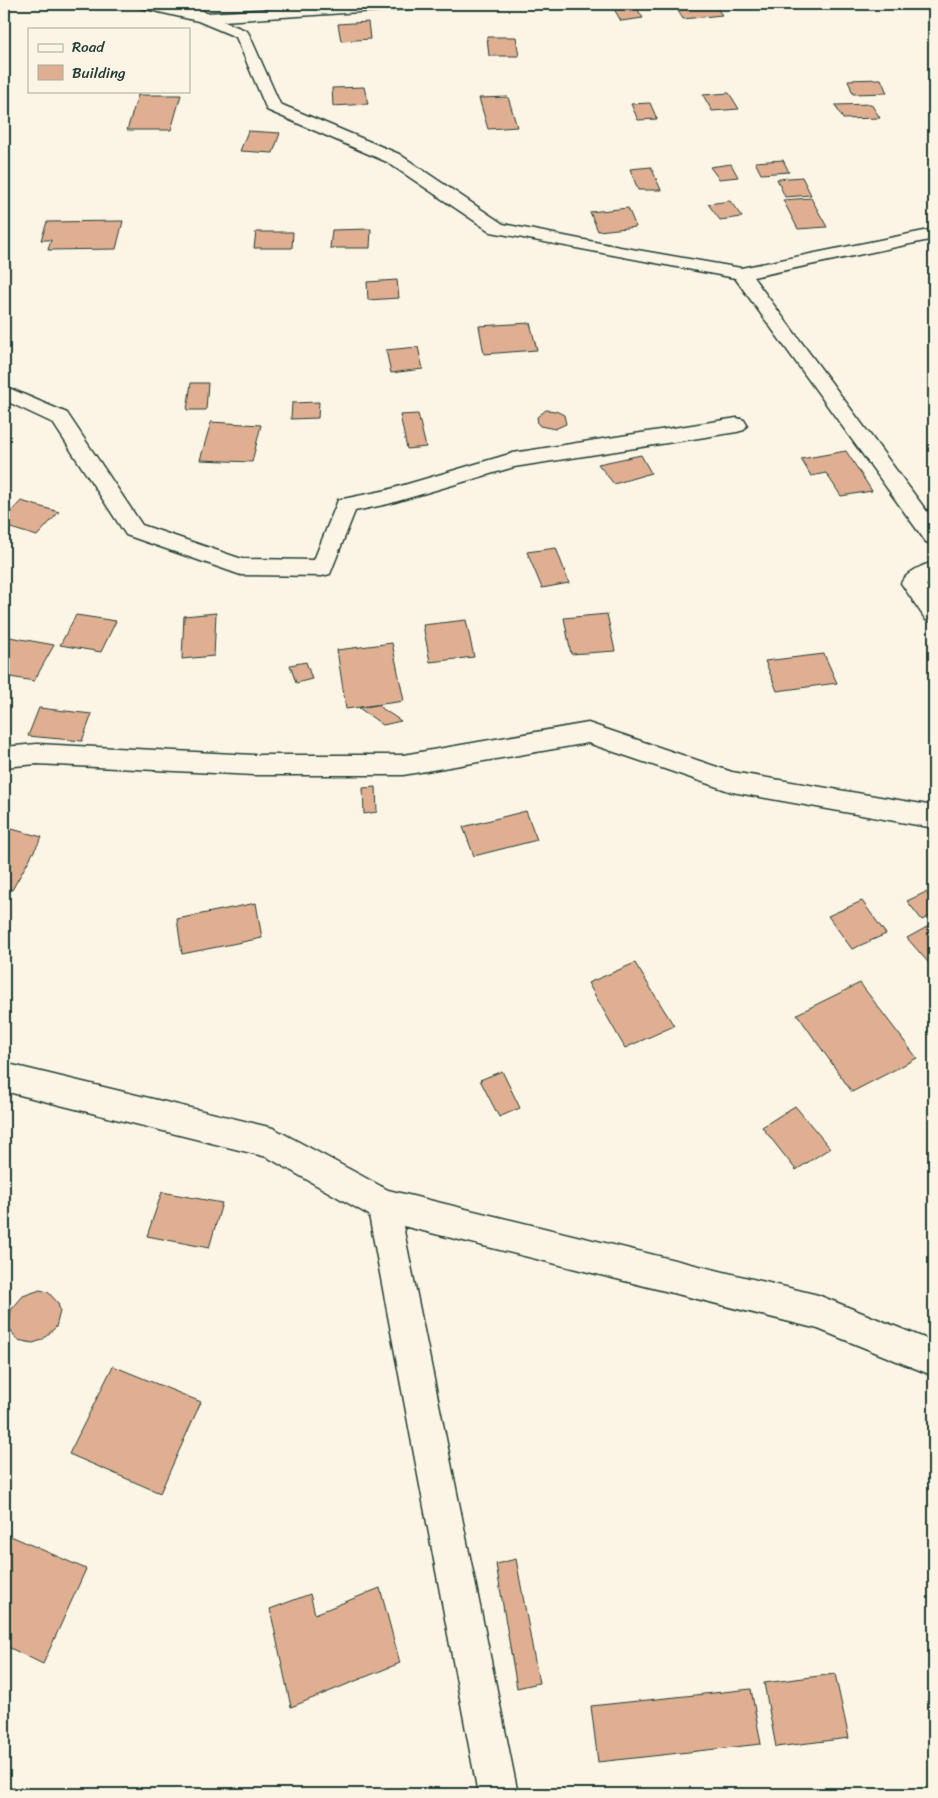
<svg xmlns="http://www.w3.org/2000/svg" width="938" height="1798" viewBox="0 0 938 1798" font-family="Sriracha,sans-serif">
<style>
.building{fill:#e0af92;stroke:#1f3d34}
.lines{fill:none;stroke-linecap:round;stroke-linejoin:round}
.minor-casing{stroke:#1f3d34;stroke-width:3}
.minor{fill:#fcf5e5;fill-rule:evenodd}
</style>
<rect width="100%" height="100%" fill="#fcf5e5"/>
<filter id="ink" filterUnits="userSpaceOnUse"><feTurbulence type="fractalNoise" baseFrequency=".02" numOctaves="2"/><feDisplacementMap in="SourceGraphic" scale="10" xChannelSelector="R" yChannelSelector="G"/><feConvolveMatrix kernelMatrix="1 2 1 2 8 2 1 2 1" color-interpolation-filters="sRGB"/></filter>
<g filter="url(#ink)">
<path class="building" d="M714 4 722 15 683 19 675 6Z
M636 7 643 18 621 21 614 9Z
M368 22 370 39 341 41 338 24Z
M487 37H516L519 56H489Z
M881 79 887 93 853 94 848 80Z
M364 87 368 104 333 106 332 88Z
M729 93 739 109 712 111 703 95Z
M138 95H181L171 130H127Z
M508 97 517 127 488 129 479 98Z
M650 103 657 119 638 120 631 104Z
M871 104 880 118 843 119 835 105Z
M248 131 280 133 273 153 240 151Z
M783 160 789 172 761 174 755 162Z
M731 164 738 177 719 179 710 167Z
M651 167 661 190H638L630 169Z
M802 177 811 195 785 197 777 179Z
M811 198 827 227 798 229 783 200Z
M730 201 742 217 720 220 708 204Z
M628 208 636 227 598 231 590 212Z
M123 221 116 249 48 250 51 240H41L47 222Z
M371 229 370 248H330L332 230Z
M256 232H293L292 248H254Z
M397 280 399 298 368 300 367 282Z
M530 323 537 350 484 354 479 326Z
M418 347 423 369 391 373 386 350Z
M191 383H208L206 410H187Z
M319 402 318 418 291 419 292 403Z
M546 410 556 411 564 415 566 424 555 429 540 426 538 424 537 417Z
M418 414 426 447 407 449 400 415Z
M211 422 261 425 252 462 200 460Z
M846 451 872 491 841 496 826 473 811 476 801 459Z
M641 455 651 473 614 484 598 464Z
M21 501 59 512 37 536 4 526V519Z
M556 548 569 583 542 588 527 552Z
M216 613 214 656 182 659 184 616Z
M607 614 615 651 571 654 564 618Z
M76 615 116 621 101 652 60 645Z
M466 620 474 657 430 662 423 625Z
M4 636 54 645 34 681 4 676Z
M392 643 404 701 346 709 337 650Z
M824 654 837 683 777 691 765 661Z
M306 662 312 679 296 683 290 665Z
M377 705 401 721 383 725 359 708Z
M39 708 92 714 82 741 28 736Z
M376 787 377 812 364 814 363 788Z
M526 811 537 840 474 856 463 827Z
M4 827 42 837 12 890 4 887Z
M926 892 934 902V914L922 920 907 901Z
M862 901 886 934 852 949 828 916Z
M256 903 262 938 182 954 177 919Z
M934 923V969L907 938Z
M635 963 674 1026 625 1048 588 983Z
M860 983 917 1058 852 1092 797 1014Z
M502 1071 520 1108 499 1117 480 1080Z
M795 1106 830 1148 796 1170 762 1127Z
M162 1192 222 1203 209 1248 147 1236Z
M40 1290 48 1292 58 1303 60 1311 56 1327 42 1340 33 1343 17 1340 9 1327 11 1310 23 1296Z
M113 1366 201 1402 160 1493 69 1454Z
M4 1533 86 1569 43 1664 4 1645Z
M516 1559 539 1683 517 1688 496 1564Z
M380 1588 400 1663 291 1707 270 1609 310 1594 315 1614Z
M835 1674 849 1738 776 1747 764 1683Z
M751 1689 761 1744 598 1762 591 1706Z"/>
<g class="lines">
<defs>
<path id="minor" d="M135 4H160L185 9 180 4H195L206 13 358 4H429L427 7 422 8 223 21 247 31 249 34 280 104 399 154 503 224 620 247 741 268 934 229V239L753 277 934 521V545L926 542 735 278 491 232 387 162 267 110 236 37 198 21 137 7Z
M4 386 67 413 142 525 242 559 314 560 338 500 387 490 513 453 737 418 744 420 747 425 744 430 737 432 514 467 388 504 355 511 330 574 322 576 241 575 126 535 53 423 4 400Z
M934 562V580L926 585 934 597V622L926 620 901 583C907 572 922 565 934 562Z
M588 723 732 772 934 806V828L732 792 588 743 403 775H254L37 764 4 767V747L37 744 254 755H403Z
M4 1063 273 1128 388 1190 818 1295 934 1342V1376L818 1329 403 1226 518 1794H478L369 1215 267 1157 4 1091Z"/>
</defs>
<use href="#minor" class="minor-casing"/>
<use href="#minor" class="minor"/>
</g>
</g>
<rect width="938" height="1798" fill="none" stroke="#fcf5e5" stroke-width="20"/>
<rect x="10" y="10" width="918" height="1778" fill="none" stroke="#1f3d34" stroke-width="2" filter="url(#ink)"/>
<rect x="28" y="28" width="162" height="65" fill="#fcf5e5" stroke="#a4ab9e"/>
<rect x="38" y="44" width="25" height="8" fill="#fcf5e5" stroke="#a4ab9e"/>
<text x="72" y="52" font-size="15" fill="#1f3d34">Road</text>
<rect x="38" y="65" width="25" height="15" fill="#e0af92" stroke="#a4ab9e"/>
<text x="72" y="78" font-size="15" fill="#1f3d34">Building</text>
</svg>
